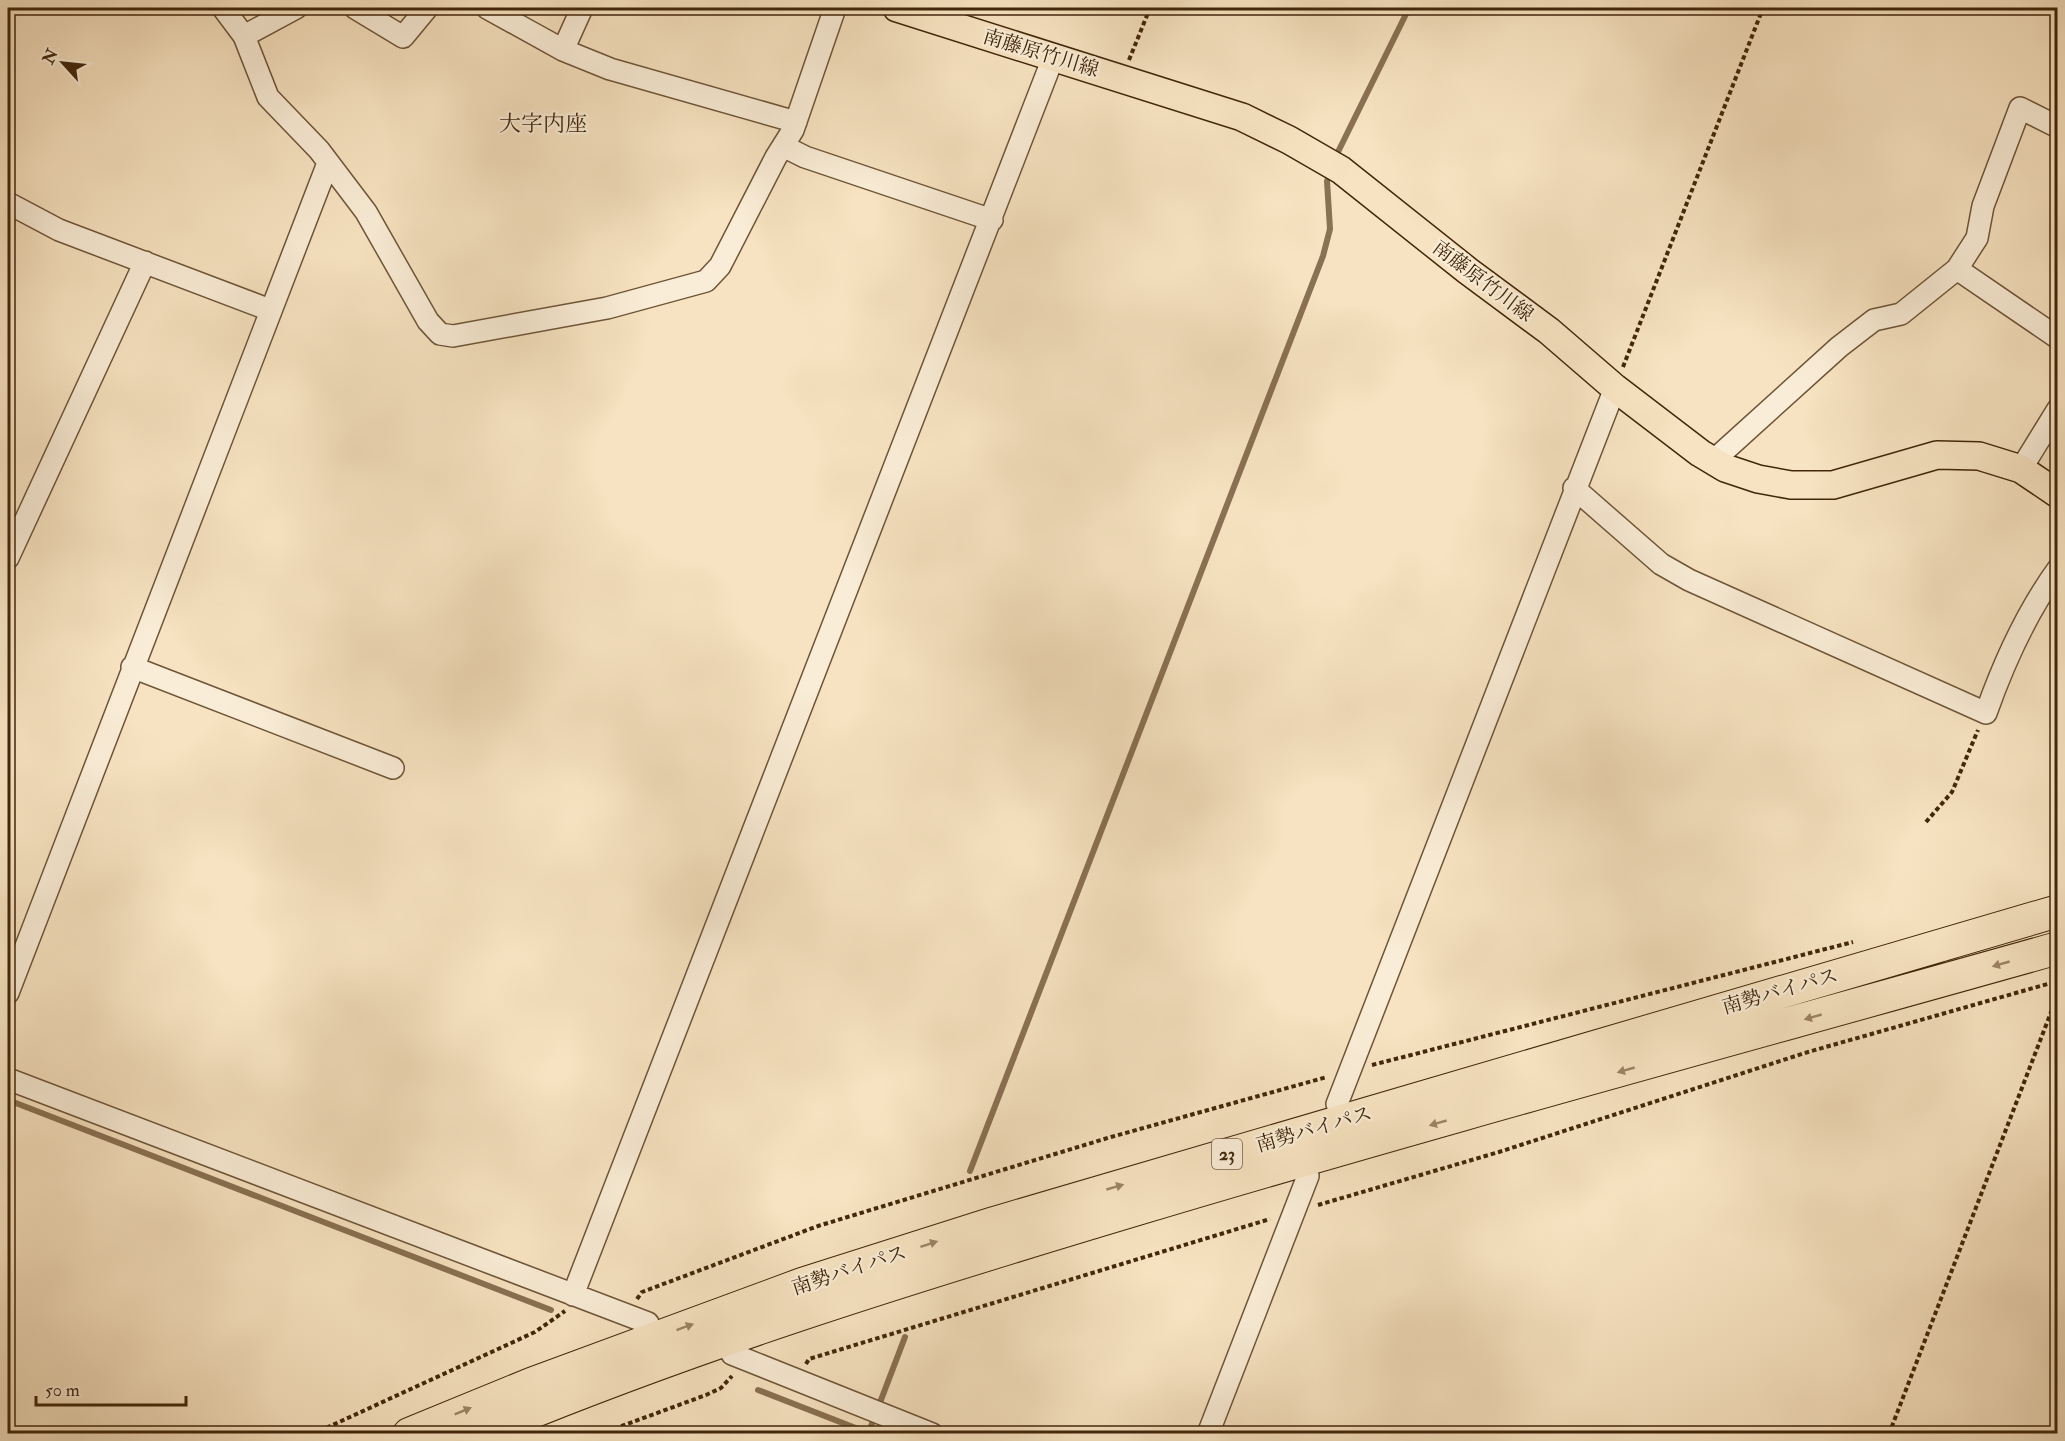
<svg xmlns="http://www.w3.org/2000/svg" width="2065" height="1441" viewBox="0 0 2065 1441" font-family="'IM FELL Double Pica','Noto Serif JP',serif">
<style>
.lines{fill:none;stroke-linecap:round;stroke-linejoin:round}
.stream{stroke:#897153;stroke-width:6}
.minor-casing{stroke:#6e5538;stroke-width:24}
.major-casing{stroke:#41260b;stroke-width:30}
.highway-casing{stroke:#41260b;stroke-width:34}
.path{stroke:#41260b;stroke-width:4;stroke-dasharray:4.5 3;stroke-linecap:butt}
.minor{stroke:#faedd7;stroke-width:21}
.major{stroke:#f7e3c1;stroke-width:27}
.highway{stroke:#f7e3c1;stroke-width:32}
.oneway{fill:#9c8466}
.labels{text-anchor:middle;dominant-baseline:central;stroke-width:4.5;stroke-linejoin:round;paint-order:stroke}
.shield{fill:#faedd7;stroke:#786248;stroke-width:1.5}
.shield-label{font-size:18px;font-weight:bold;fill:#41260b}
.street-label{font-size:20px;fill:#41260b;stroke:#faedd7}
.quarter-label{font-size:22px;fill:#41260b;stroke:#faedd7}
</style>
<rect width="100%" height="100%" fill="#f7e3c1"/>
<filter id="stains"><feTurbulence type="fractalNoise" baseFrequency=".00333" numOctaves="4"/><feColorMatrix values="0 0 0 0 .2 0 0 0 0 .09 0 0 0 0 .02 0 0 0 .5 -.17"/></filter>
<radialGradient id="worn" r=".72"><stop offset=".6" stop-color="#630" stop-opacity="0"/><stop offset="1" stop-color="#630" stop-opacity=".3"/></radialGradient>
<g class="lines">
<path class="stream" d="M1335 158 1409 8
M8 1100 551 1310
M970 1171 1323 256 1330 229 1327 181 1331 171
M758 1390 871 1434
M868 1434 905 1337"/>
<defs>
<path id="minor" d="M223 8 244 36 268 97 319 150 366 212 428 321 440 334 453 336 607 308 706 281 720 266 776 157 793 130 835 8
M355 8 403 37 427 8
M487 8 563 50 582 8
M244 36 296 8
M563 50 610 69 796 122
M783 146 805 157 992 220
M8 203 59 230 270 310
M1957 269 2058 338
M1713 461 1839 347 1874 320 1901 314 1957 269 1977 238 1983 206 2020 108 2058 127
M2021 469 2058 409
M1574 488 1661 564 1689 580 1986 713C2004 662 2026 613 2058 569
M8 558 145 262
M132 667 393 768
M8 993 328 163
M8 1079 648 1323
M1337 1104 1615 388
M573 1295 1053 58
M732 1354 932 1434
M1208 1434 1308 1176"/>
<path id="major" d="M897 8 1242 117 1289 140 1341 170 1468 271 1549 331 1615 388 1700 453 1725 468 1758 479 1791 485H1833L1937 455 1979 456 2021 469 2058 494"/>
<path id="highway" d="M409 1434 531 1384 802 1284 994 1223 2058 911
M479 1434C691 1345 911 1277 1131 1211 1438 1119 1749 1035 2058 948"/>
</defs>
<use href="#minor" class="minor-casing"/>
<use href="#major" class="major-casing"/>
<use href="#highway" class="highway-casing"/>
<path class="path" d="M1129 60 1150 8
M1623 367 1763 8
M1926 822 1952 792 1978 730
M1372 1065 1853 942
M1318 1205 1499 1152 1808 1052 2058 981
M637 1299 642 1292 818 1226 1111 1137 1327 1077
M806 1364 809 1359 1270 1219
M8 1428 22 1434
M313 1434 535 1332 565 1311
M600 1434 706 1395 721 1388 732 1376
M1889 1434 2058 994"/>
<use href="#minor" class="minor"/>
<use href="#major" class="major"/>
<use href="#highway" class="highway"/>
</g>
<defs><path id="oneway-solid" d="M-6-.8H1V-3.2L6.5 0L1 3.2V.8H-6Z" transform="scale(1.5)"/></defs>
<g class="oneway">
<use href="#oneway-solid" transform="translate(2001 964) rotate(164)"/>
<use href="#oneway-solid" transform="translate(1813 1017) rotate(164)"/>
<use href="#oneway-solid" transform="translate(1626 1070) rotate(164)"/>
<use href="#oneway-solid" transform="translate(1438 1123) rotate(164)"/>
<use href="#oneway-solid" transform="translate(1115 1187) rotate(-16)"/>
<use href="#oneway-solid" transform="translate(929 1244) rotate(-18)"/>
<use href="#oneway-solid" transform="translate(685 1327) rotate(-20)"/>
<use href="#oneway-solid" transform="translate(463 1411) rotate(-22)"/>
</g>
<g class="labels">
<rect class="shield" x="1212" y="1139" width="30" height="30" rx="4.5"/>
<g class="shield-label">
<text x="1227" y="1154">23</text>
</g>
<g class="street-label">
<text transform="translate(1041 53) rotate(17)">南藤原竹川線</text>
<text transform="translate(1483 281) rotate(37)">南藤原竹川線</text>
<text transform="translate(1780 991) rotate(-16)">南勢バイパス</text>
<text transform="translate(1314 1129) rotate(-16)">南勢バイパス</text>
<text transform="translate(849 1270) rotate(-18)">南勢バイパス</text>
</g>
<g class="quarter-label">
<text x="543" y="124">大字内座</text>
</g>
</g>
<rect width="2065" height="1441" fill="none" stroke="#f7e3c1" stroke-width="30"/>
<rect x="9" y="9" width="2047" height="1423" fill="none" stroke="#41260b" stroke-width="3"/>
<rect x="15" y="15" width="2035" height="1411" fill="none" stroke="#41260b" stroke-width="1.5"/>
<g transform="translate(63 63) rotate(297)" stroke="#faedd7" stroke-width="4.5" paint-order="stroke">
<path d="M0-4.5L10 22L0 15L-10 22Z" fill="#41260b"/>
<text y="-9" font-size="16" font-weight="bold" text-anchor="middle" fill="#41260b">N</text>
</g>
<path d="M36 1396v9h150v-9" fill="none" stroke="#41260b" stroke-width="3"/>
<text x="45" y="1396" font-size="18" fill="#41260b" stroke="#faedd7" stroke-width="4.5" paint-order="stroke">50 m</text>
<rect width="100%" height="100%" filter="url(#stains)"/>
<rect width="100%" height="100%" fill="url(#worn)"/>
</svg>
